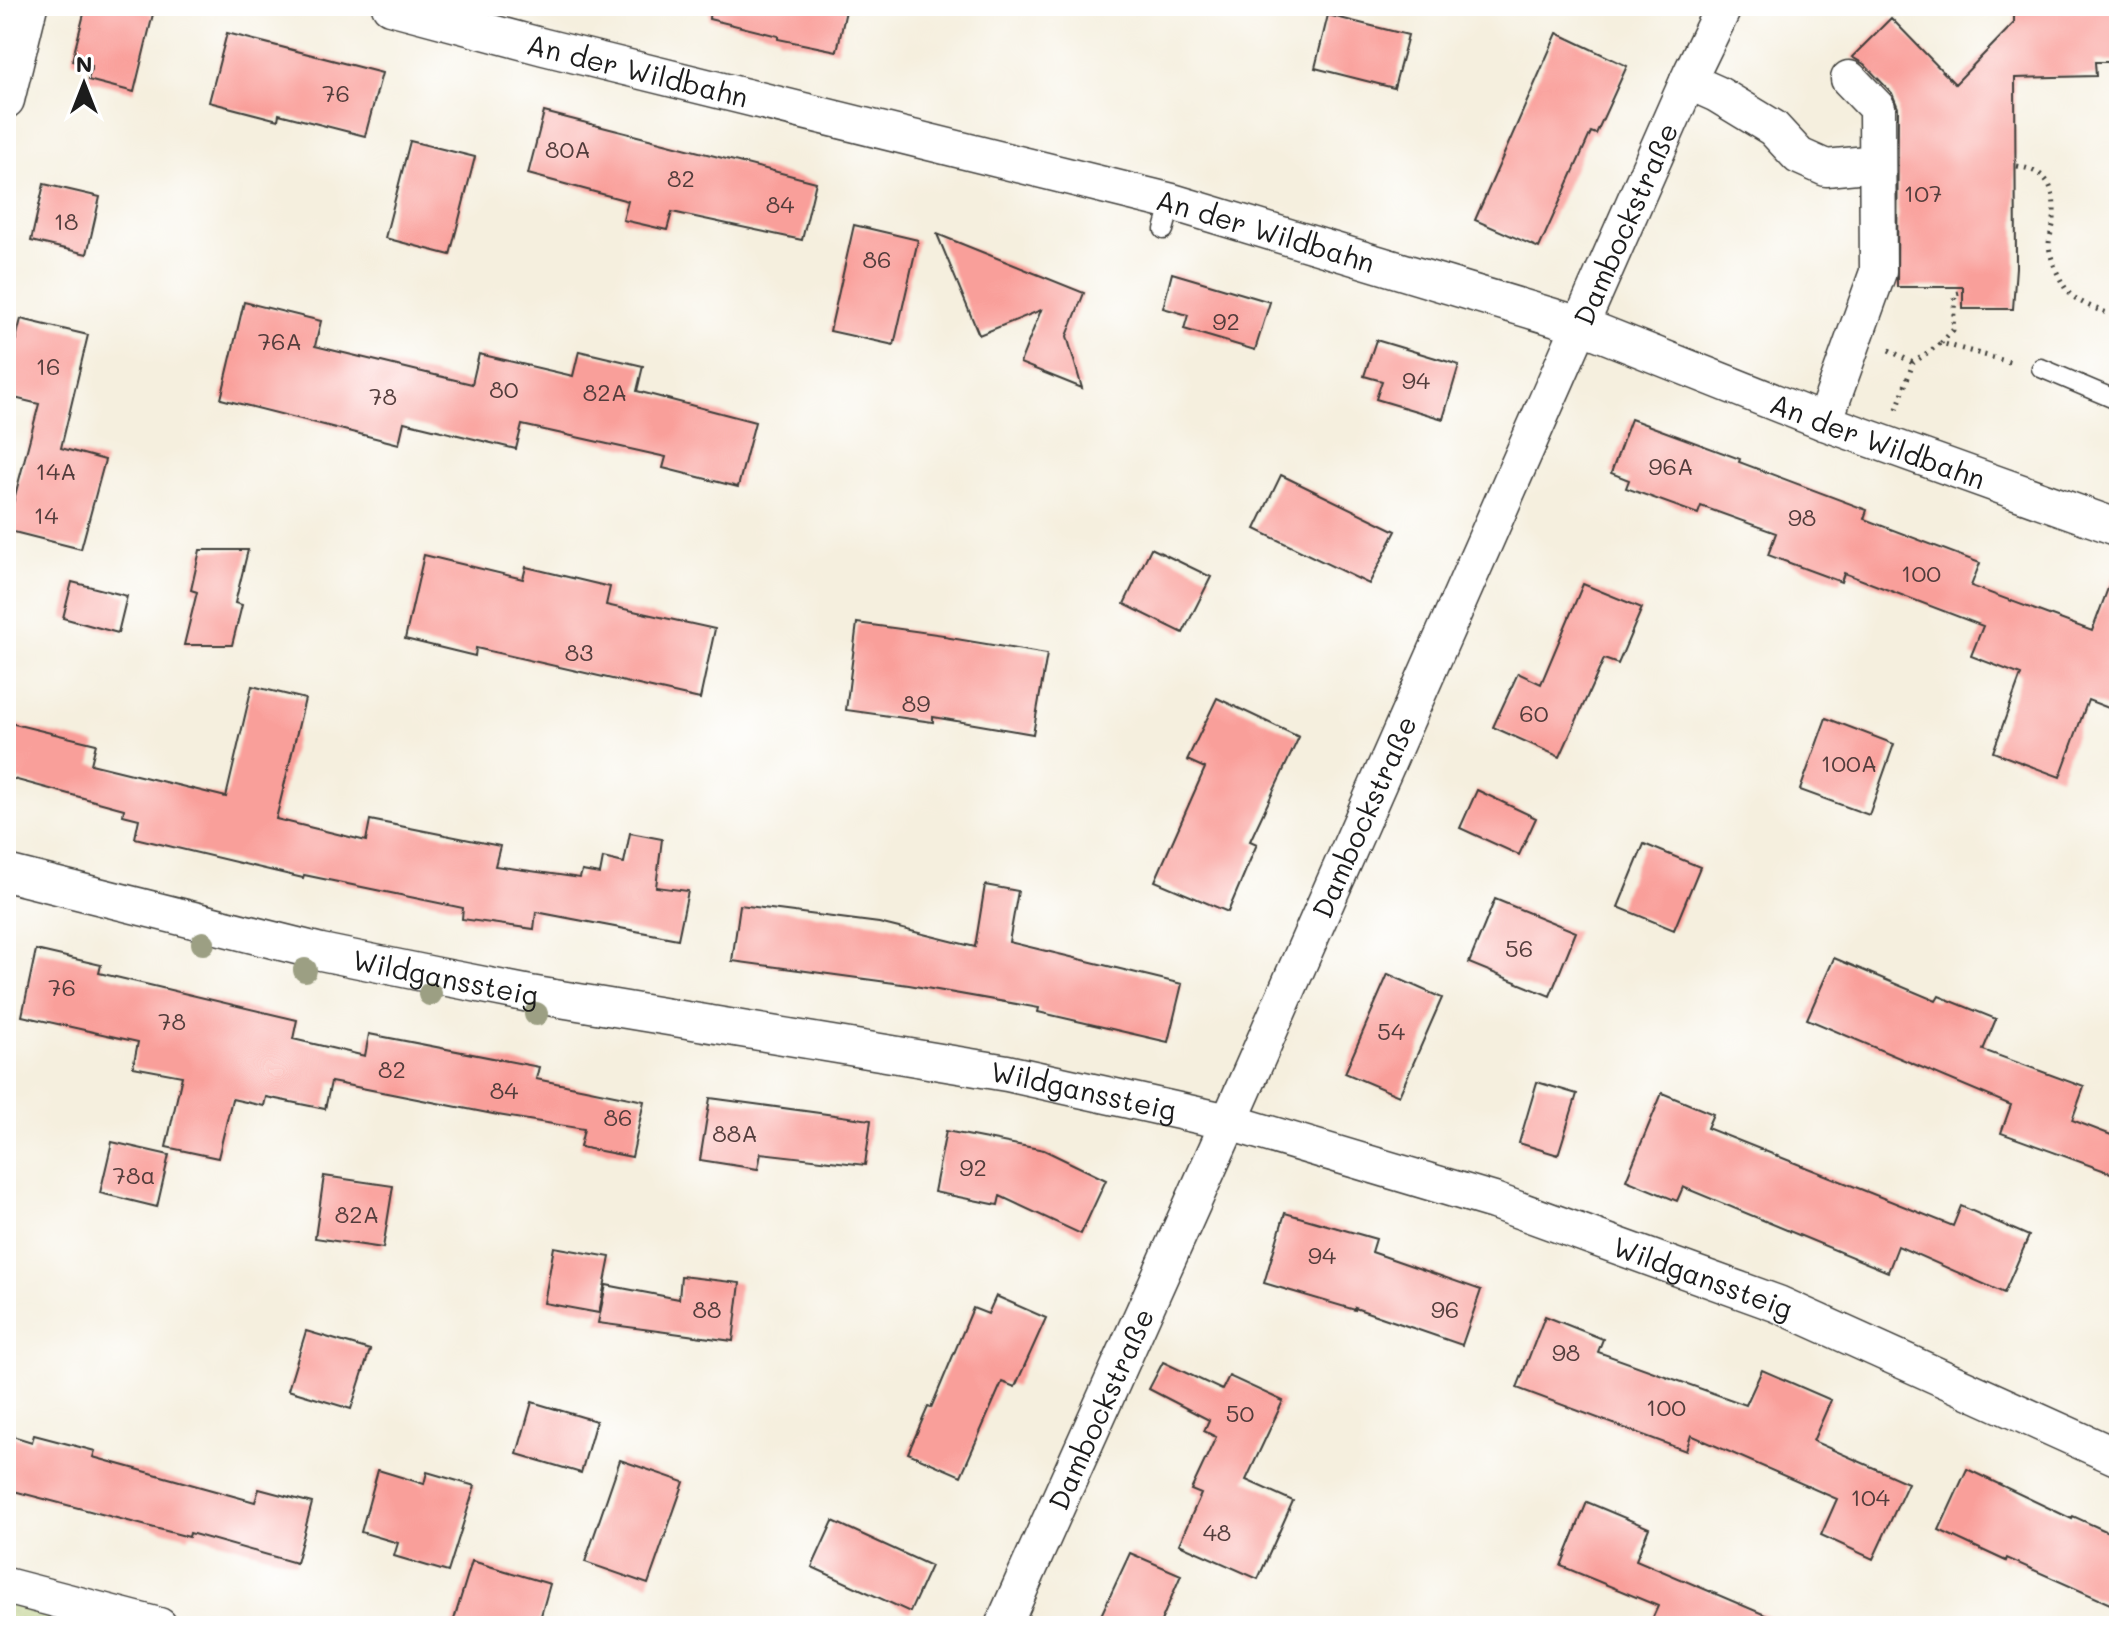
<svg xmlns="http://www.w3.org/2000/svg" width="2125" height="1632" viewBox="0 0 2125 1632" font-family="Mali,sans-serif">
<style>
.grass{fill:url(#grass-dots);stroke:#626e40;stroke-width:2}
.building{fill:#f99f9a}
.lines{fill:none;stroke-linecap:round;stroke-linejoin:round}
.lane-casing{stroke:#3d3c39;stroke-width:21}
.street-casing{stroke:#3d3c39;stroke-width:39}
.path{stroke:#3d3c39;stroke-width:5;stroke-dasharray:2 6;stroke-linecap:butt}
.lane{stroke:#fff;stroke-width:18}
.street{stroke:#fff;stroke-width:36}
.tree{fill:#9c9f83}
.labels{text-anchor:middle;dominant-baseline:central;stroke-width:8;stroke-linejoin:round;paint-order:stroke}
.number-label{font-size:24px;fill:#533d3c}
.street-label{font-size:28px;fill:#1c1c1c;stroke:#fff}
</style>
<defs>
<pattern id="grass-dots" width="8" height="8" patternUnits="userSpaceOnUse" patternTransform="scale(2)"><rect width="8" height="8" fill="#a8bf64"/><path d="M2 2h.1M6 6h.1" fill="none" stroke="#90a456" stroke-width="1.8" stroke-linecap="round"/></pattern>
</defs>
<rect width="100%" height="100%" fill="#fff"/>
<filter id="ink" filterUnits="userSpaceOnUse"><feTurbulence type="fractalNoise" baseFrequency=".0125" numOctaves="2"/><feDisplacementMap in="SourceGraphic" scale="16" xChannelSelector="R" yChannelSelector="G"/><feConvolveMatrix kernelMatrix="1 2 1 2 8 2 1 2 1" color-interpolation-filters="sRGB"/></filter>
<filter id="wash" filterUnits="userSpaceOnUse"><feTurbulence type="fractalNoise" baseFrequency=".006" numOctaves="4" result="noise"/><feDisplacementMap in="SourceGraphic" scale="32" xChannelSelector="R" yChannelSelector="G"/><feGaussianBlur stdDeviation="1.8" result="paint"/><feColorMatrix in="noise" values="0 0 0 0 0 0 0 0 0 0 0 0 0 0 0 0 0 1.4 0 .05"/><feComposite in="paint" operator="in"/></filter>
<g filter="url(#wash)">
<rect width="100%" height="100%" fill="#f5efde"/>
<path class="grass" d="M6 1586 159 1626H6Z"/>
<g id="blocks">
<path class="building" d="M86 6H123L153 14 134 92 88 80 92 66 72 61Z
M710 6H847L837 51 778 39V36L709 19Z
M2014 10H2119V62H2095L2096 76 2015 78 2016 267 2013 309H1963V287H1897L1898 108 1892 93 1864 64 1852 57 1891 18 1955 84 2014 23Z
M1328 15 1408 35 1394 88 1315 68Z
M227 33 382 73 365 136 279 114 278 120 209 102Z
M1557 33 1627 66 1596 134 1591 132 1539 248 1475 220Z
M544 112 816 182 802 240 672 212 667 230 623 220 628 201 528 174Z
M410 141 475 157 450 255 385 238Z
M44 184 100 197 87 254 31 241Z
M854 225 918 240 894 345 830 331Z
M937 234 1084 293 1067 336 1082 388 1020 363 1041 310 979 335Z
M1172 273 1270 302 1255 350 1184 329 1188 315 1163 308Z
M244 302 321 321 315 346 472 384 479 354 573 376 579 351 643 366 637 391 755 422 738 487 663 468 666 457 522 425 516 449 404 422 399 444 221 399Z
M21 319 88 335 61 448 105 460 81 549 6 530 39 404 6 396V379Z
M1376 340 1459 365 1443 419 1376 399 1382 381 1364 376Z
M1631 419 1740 459 1739 462 1867 510 1864 519 1980 563 1971 586 2092 631 2116 567 2119 568V712L2088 700 2060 777 1993 752 2021 675 1971 656 1983 626 1844 573 1841 582 1768 555 1776 533 1701 506 1698 514 1626 488 1629 480 1611 473Z
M1281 475 1396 531 1369 584 1255 529Z
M1151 548 1211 577 1183 633 1124 604Z
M200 550H248L235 603 242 605 232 645H184L197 592 191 590Z
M424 555 523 579 526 567 610 587 606 605 715 629 700 699 476 648 475 656 405 639Z
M72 582 127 596 118 633 63 618Z
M1583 584 1642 608 1618 664 1604 659 1560 757 1493 727 1518 673 1541 684Z
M857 623 944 635V637L1047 654 1033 734 933 717V722L846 710Z
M252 686 305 699 276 819 366 841 370 820 500 846 495 866 580 878 582 871 600 874 603 858 624 863 630 833 662 839 656 887 688 891 678 939 536 912 534 929 462 919 463 908 304 875 303 878 135 838 139 819 123 815 124 809 6 777V722L96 744 91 764 226 797Z
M1217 698 1299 737 1250 841 1257 844 1228 912 1155 881 1205 768 1187 760Z
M1826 718 1894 744 1869 815 1800 790Z
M1477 790 1536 818 1519 855 1460 828Z
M1644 844 1700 867 1674 930 1618 907Z
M985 885 1018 891 1009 942 1182 984 1168 1042 1038 1012 1039 1008 909 985 732 961 740 905 879 923 975 947Z
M1495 899 1576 932 1550 996 1469 963Z
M36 950 101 965 99 973 297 1020 293 1039 365 1056 369 1034 539 1067 536 1079 644 1101 632 1157 580 1147 584 1129 498 1115 331 1082 325 1109 266 1097 264 1106 232 1099 218 1158 166 1147 182 1076 133 1067 138 1042 22 1016Z
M1834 958 1936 1001 1939 996 1996 1019 1983 1050 2084 1087 2072 1120 2119 1138V1176L2001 1133 2011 1105 1807 1019Z
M1388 974 1442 998 1399 1096 1345 1073Z
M1537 1082 1577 1094 1558 1155 1519 1143Z
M1662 1093 1713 1114 1707 1128 1953 1226 1961 1206 2029 1236 2004 1293 1898 1246 1888 1272 1683 1187 1677 1201 1626 1180Z
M710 1098 871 1120 865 1165 761 1153 758 1169 700 1160Z
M946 1131 1044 1150 1106 1180 1081 1234 1000 1196 998 1205 934 1192Z
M112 1142 169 1155 157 1207 100 1193Z
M324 1176 393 1186 383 1248 315 1238Z
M1285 1213 1376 1239 1372 1252 1481 1290 1462 1345 1355 1308V1310L1264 1283Z
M554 1247 610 1257 599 1313 544 1303Z
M681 1276 740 1283 733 1341 598 1323 606 1285 679 1299Z
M996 1296 1046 1318 1015 1387 1002 1382 961 1476 908 1453 928 1407 931 1408 973 1308 988 1314Z
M1545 1316 1603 1339 1598 1352 1746 1405 1762 1370 1831 1400 1813 1441 1908 1483 1873 1559 1821 1535 1837 1499 1691 1435 1686 1451 1517 1388Z
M306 1331 370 1350 351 1409 288 1390Z
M1163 1362 1222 1390 1229 1376 1283 1401 1246 1480 1293 1501 1258 1579 1179 1544 1201 1494 1191 1490 1216 1437 1204 1431 1209 1420 1149 1389Z
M532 1402 596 1421 581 1473 517 1454Z
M6 1434 32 1442 34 1435 95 1451 93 1457 255 1502 259 1489 312 1503 296 1563 190 1533 189 1537 6 1489Z
M620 1460 684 1482 648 1584 585 1562Z
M1967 1469 2072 1519 2073 1516 2119 1537V1608L2007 1558 2006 1561 1939 1530Z
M378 1470 424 1484 427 1472 475 1486 448 1572 394 1556 398 1543 361 1532Z
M1587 1502 1649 1528 1636 1560 1791 1626H1649L1658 1606 1561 1566Z
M833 1521 931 1566 910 1612 812 1567Z
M1130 1553 1181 1575 1159 1626H1096Z
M472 1561 550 1584 538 1626H452Z"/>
</g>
</g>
<g filter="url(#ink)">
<use href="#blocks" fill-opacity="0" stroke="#3d3c39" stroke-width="2"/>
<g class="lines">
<defs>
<path id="lane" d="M1164 230 1172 202
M2041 368 2119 401"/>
<g id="street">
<path id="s1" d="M390 6 544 47 1172 202 1580 325 1824 422 2119 528"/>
<path d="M1688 81 1717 94 1773 128 1799 156 1826 168 1877 163"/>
<path d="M6 100 29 6"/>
<path d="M1824 422 1878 272 1877 108 1849 79"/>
<path id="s2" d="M6 873 321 952 438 976 530 994 1007 1073 1229 1122 1494 1201 1778 1304 2119 1458"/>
<path d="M6 1586 159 1626"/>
<path id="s3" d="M1003 1626 1229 1122 1691 74 1724 6"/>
</g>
</defs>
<use href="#lane" class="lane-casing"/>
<use href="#street" class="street-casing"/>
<path class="path" d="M2017 166C2050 172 2055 188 2054 220 2053 228 2049 237 2049 245 2050 259 2060 281 2068 292 2079 304 2104 312 2119 317
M1941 343 1953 330 1955 294 1963 292
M1889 350 1913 363
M1897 409 1913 363 1941 343 2013 363"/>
<use href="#lane" class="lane"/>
<use href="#street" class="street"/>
</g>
<g class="tree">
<circle cx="203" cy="943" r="12"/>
<circle cx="305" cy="970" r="12"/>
<circle cx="430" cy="994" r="12"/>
<circle cx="536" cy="1014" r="12"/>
</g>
</g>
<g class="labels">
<g class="number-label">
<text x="336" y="92">76</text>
<text x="568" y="148">80A</text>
<text x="681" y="177">82</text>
<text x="1923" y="192">107</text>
<text x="780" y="203">84</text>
<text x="66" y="220">18</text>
<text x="877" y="258">86</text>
<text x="1226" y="320">92</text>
<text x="280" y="340">76A</text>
<text x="48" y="365">16</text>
<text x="1416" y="379">94</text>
<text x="504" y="388">80</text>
<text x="605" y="391">82A</text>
<text x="383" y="395">78</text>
<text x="1671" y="465">96A</text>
<text x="56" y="470">14A</text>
<text x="46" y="514">14</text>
<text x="1802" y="516">98</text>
<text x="1921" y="572">100</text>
<text x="579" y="651">83</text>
<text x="916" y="702">89</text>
<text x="1534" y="712">60</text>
<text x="1849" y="762">100A</text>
<text x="1519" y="947">56</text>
<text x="62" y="986">76</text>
<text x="172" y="1020">78</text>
<text x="1391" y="1030">54</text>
<text x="392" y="1068">82</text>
<text x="504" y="1089">84</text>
<text x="618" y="1116">86</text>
<text x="735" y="1132">88A</text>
<text x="973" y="1166">92</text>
<text x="134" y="1174">78a</text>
<text x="357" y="1213">82A</text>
<text x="1322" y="1254">94</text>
<text x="707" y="1308">88</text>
<text x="1445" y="1308">96</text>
<text x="1566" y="1351">98</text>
<text x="1666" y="1406">100</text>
<text x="1240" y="1412">50</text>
<text x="1870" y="1496">104</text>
<text x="1217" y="1531">48</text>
</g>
<g class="street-label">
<text stroke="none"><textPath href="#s1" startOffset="256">An der Wildbahn</textPath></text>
<text stroke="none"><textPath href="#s3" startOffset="1534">Dambockstraße</textPath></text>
<text stroke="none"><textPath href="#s1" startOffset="904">An der Wildbahn</textPath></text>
<text stroke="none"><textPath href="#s1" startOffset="1552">An der Wildbahn</textPath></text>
<text stroke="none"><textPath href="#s3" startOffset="886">Dambockstraße</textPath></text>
<text stroke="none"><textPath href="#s2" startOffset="452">Wildganssteig</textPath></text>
<text stroke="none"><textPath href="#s2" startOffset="1100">Wildganssteig</textPath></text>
<text stroke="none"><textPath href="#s2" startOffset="1748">Wildganssteig</textPath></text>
<text stroke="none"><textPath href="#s3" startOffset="238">Dambockstraße</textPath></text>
</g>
</g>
<rect width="2125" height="1632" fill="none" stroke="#fff" stroke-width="32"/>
<g transform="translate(84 84)" stroke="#ffffff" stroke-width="6" paint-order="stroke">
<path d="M0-6L14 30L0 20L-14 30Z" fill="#1c1c1c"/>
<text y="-12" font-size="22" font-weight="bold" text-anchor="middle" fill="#1c1c1c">N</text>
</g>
</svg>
